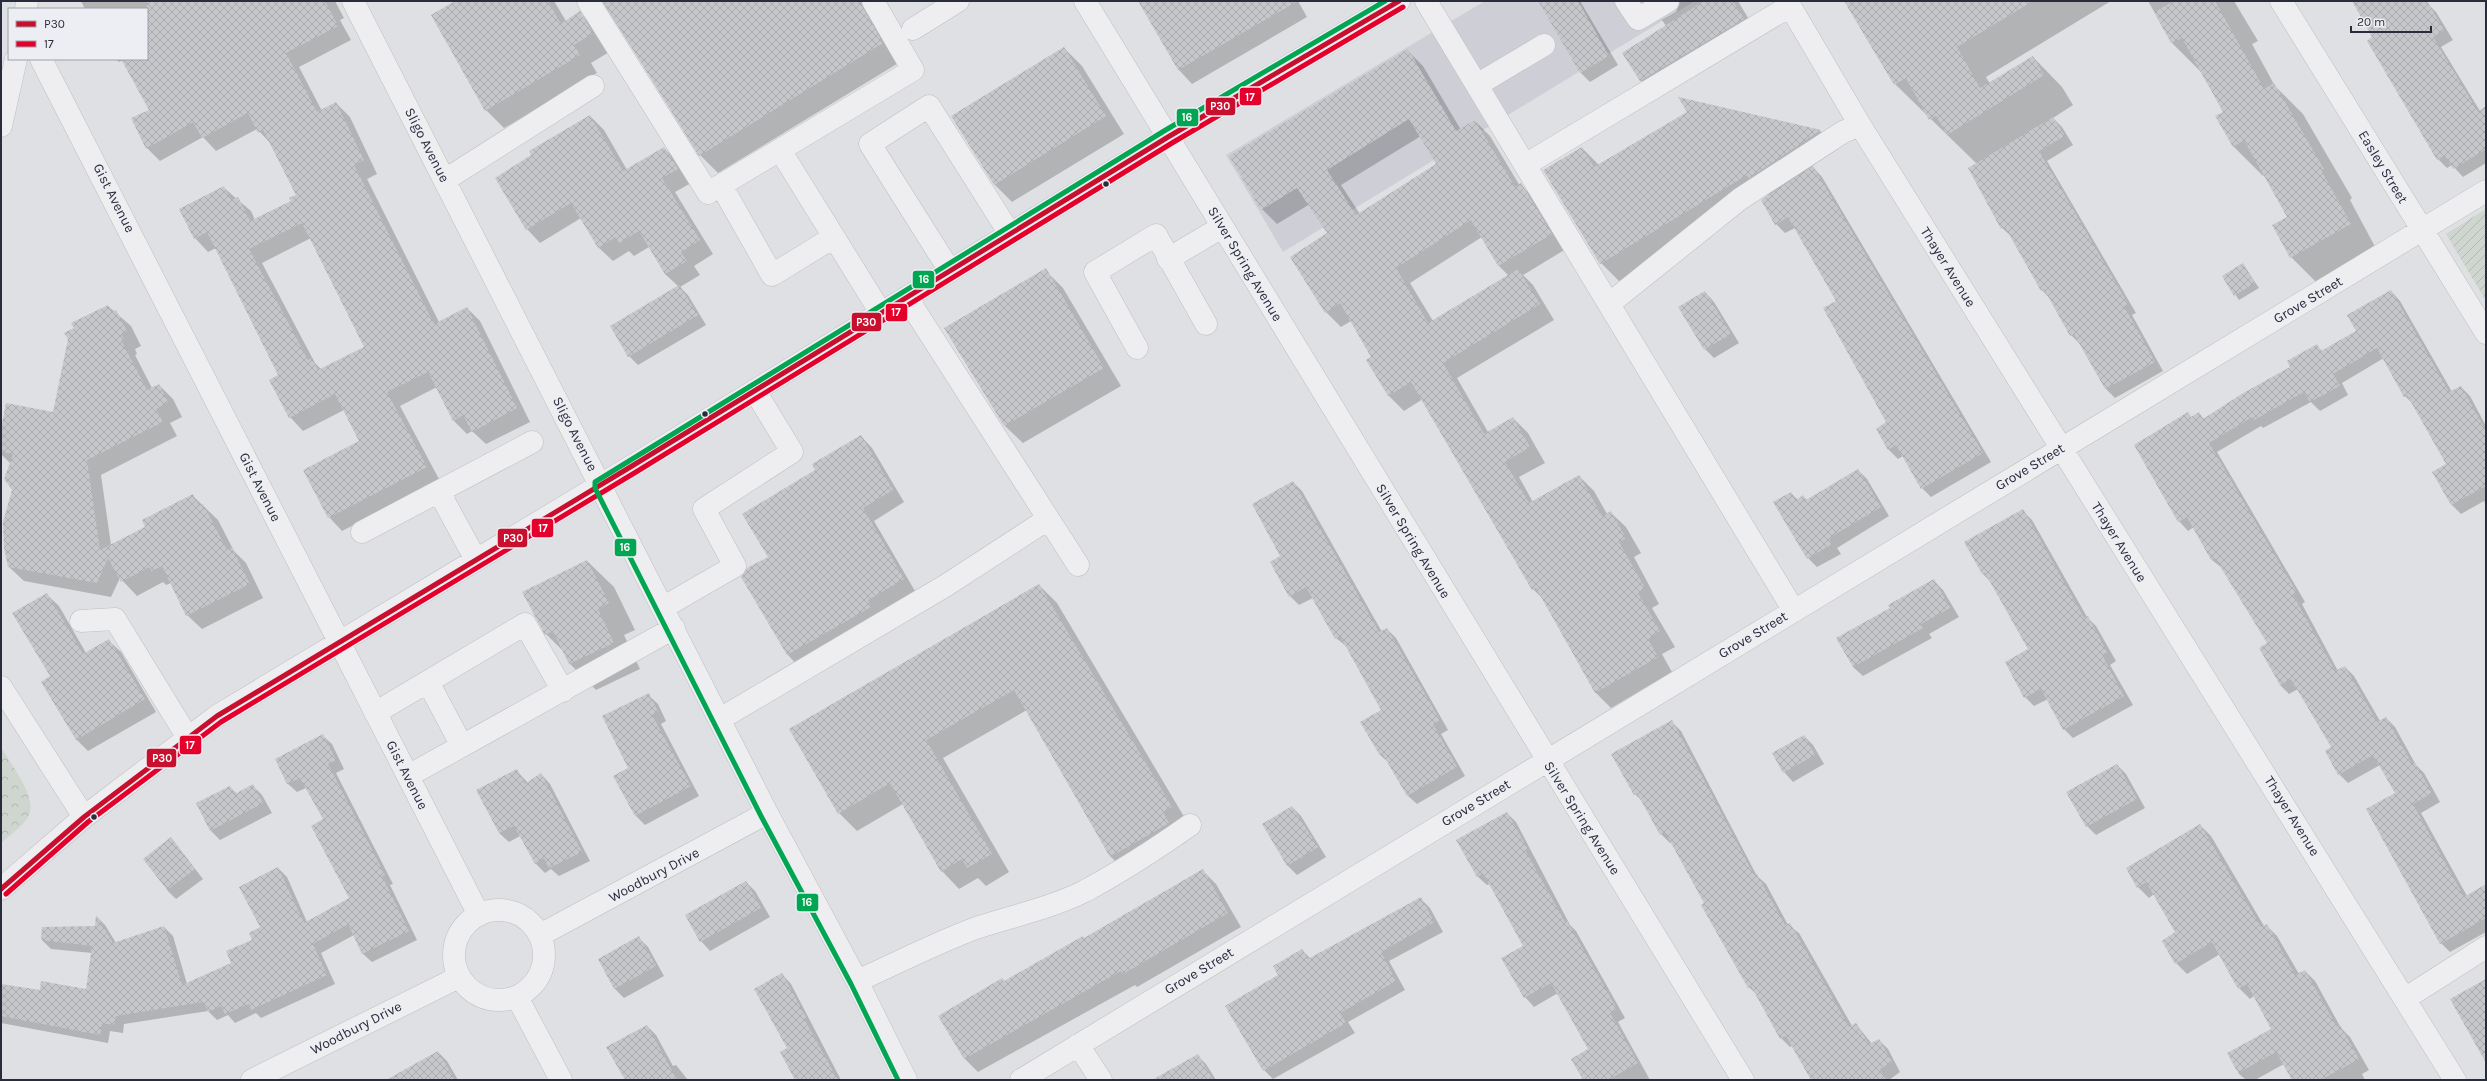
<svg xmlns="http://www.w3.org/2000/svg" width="2487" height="1081" viewBox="0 0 2487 1081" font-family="Karla,sans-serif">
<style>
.built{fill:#cecfd6}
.park{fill:url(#park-crowns)}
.garden{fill:url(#garden-furrows)}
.shadow{fill:#0003;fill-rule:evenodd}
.building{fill:url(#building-cross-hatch);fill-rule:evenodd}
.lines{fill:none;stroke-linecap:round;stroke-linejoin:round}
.minor-casing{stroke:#bdbec1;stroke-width:23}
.minor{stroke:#eeeef1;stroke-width:22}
.bus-1-casing{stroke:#edeef3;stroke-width:8}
.bus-2-casing{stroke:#edeef3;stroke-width:8}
.bus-3-casing{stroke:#edeef3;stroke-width:8}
.bus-1{stroke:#c8102e;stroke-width:5}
.bus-2{stroke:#e4002b;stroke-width:5}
.bus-3{stroke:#00a651;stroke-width:5}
.bus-dot{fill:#292c3a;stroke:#edeef3;stroke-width:1.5}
.labels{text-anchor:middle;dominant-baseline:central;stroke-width:4;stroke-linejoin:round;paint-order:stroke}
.street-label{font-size:14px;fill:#292c3a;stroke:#edeef3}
.line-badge{stroke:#edeef3;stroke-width:1.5}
.badge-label{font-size:11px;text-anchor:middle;font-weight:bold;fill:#fff}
</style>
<defs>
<pattern id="park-crowns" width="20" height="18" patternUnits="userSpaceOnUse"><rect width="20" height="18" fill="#ced6cf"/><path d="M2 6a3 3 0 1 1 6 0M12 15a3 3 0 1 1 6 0" fill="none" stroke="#b1b8b2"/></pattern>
<pattern id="garden-furrows" width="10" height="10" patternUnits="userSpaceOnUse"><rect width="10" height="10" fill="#ced6cf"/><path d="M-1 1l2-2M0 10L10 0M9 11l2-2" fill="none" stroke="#b1b8b2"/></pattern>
<pattern id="building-cross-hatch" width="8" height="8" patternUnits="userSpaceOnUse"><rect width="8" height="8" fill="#c5c7ca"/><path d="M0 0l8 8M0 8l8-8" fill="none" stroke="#a9abae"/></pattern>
</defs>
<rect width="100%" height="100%" fill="#dfe0e3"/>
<path class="built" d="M1485 1H1695L1283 252 1226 155Z"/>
<path class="park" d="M1 747C10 763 39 799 28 817 22 827 10 835 1 843Z"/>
<path class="garden" d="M2486 209V301L2446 234Z"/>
<path class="shadow" d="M81 1H335L344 18 340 20 351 40 299 67 322 111 336 103 350 117 377 174 367 179 439 322 467 308 480 321 530 422 486 444 472 431 467 434 453 420 437 387 400 406 440 481 342 531 329 517 360 442 344 410 303 431 290 417 280 376 216 248 208 252 195 238 223 187 251 211 255 220 292 201 297 195 273 146 257 129 216 151 203 137 160 161 147 148 150 110 123 60 119 62 116 59H147V9H85ZM311 238 365 347 321 369 315 363 262 263Z
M457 1H554L566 21 579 12 597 30 611 51 591 63 597 73 504 128 486 110 433 15Z
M602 1H864L900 62 718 173 700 155Z
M1149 1H1298L1307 17 1192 84 1179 70 1141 5Z
M1539 1H1580L1618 65 1590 82 1581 73Z
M1651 1H1738L1757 33 1655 94 1641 81 1623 53 1666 26 1662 20 1676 12 1680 3 1662 12Z
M1845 1H2111L1986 77 1990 84 2033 57 2062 87 2073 105 2053 118 2062 127 2073 145 2047 161 2136 313 2132 315 2163 371 2115 398 2106 389 2080 344 2071 335 2051 300 2042 290 2012 237 2002 228 1977 164 1895 84Z
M2148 1H2234L2258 41 2252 44 2275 86 2303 114 2352 198 2350 200 2379 254 2320 286 2291 257 2288 217 2264 175 2263 176 2233 146 2224 112 2201 72 2172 43Z
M2354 1 2427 3 2436 12 2453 40 2441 47 2480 111 2486 108V163L2463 177 2452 165 2447 168 2438 159Z
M1064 48 1082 66 1124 134 1012 202 994 184Z
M1408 51 1423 66 1461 130 1475 121 1490 136 1520 186 1521 185 1536 200 1566 249 1523 275 1533 285 1554 320 1457 378 1488 432 1513 418 1528 433 1545 463 1519 477 1533 502 1579 476 1594 491 1607 514 1610 512 1626 527 1641 553 1634 557 1659 604 1652 608 1675 647 1662 654 1672 672 1611 708 1595 692 1545 601 1533 589 1423 399 1404 411 1389 396 1372 358 1351 321 1341 327 1326 312 1329 233 1310 204 1277 224 1262 209ZM1421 136 1437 165 1360 214 1341 185ZM1482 237 1499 266 1509 276 1433 321 1410 283Z
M1680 98 1820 131 1838 149 1812 166 1822 177 1991 462 1931 497 1922 488 1903 456 1898 459 1889 450 1877 429 1888 423 1837 302 1795 228 1785 233 1776 224 1769 197 1765 193 1619 281 1601 263 1582 148 1599 165 1688 112Z
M590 116 604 130 627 170 664 148 678 162 691 183 675 192 713 254 694 266 700 275 680 287 688 295 706 325 638 365 629 356 678 286 665 274 649 247 634 256 629 251 613 261 599 248 581 218 540 243 527 229 533 156Z
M2243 264 2259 288 2239 300 2223 276Z
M1045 270 1063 288 1121 386 1023 443 1005 426Z
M2391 291 2400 301 2452 392 2461 387 2470 396 2486 426V505L2484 501 2461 514 2452 505 2434 472 2447 465 2414 405 2405 396 2384 358 2342 383 2348 395 2320 411 2311 402 2263 428 2261 426 2217 452 2305 602 2302 604 2338 671 2345 667 2354 676 2380 721 2386 718 2395 727 2416 765 2424 773 2440 802 2421 813 2467 896 2486 894V932L2450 952 2441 943 2396 793 2380 765 2348 783 2339 774 2333 748 2298 689 2289 694 2280 685 2269 644 2222 568 2212 560 2194 527 2188 531 2179 521 2135 445 2188 413 2192 418 2199 414 2204 419 2292 367 2316 345 2322 351 2357 331Z
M1705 292 1714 302 1739 343 1714 358 1705 349Z
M108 306 131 326 141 346 135 349 137 354 135 355 152 388 159 385 173 399 182 417 170 423 177 436 101 475 111 545 146 527 193 496 218 520 234 551 246 563 263 598 202 629 187 615 171 583 166 585 163 582 137 596 120 578 111 597 24 581 9 567 13 490 11 464 1 454V435L54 413 75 329Z
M861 436 872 448 904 502 874 521 915 591 799 667 788 655 742 577 769 557 817 470Z
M1858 470 1867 479 1889 516 1837 548 1841 554 1817 567 1808 558 1791 493 1798 500 1803 496 1807 500Z
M1293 482 1302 491 1382 632 1387 629 1396 638 1448 730 1441 734 1465 776 1417 804 1407 795 1389 763 1379 754 1382 711 1346 646 1336 638 1313 598 1299 605 1290 596 1282 556Z
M2023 511 2032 520 2087 617 2096 626 2116 661 2110 665 2133 705 2073 738 2064 729 2048 699 2034 706 2025 697 2029 650 1992 583 1983 574 1965 543Z
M587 561 614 587 635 630 624 635 640 669 596 690 570 664 564 652 546 634Z
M1934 581 1943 590 1959 617 1929 634 1932 638 1863 676 1853 667 1892 609Z
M1039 585 1057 603 1189 825 1180 830 1186 842 1129 875 1111 857 1027 710 943 758 1009 872 986 886 978 878 959 889 942 871 903 804 857 831 839 813Z
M46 594 59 606 86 653 108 640 121 652 156 712 88 751 76 739 51 677Z
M648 695 658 704 666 721 661 724 699 796 645 825 636 816 614 776 629 768Z
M1672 722 1681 731 1757 876 1766 884 1788 925 1799 933 1852 1026 1856 1024 1872 1044 1879 1040 1888 1049 1900 1072 1889 1080H1813L1793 1046 1790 1047 1781 1038 1758 996 1749 987 1672 842 1670 843 1661 834 1644 803 1635 794Z
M323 736 332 744 344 769 336 773 393 884 390 885 417 940 372 962 363 954 354 935 321 953 335 984 261 1018 256 1013 235 1023 228 1015 217 1020 208 1011 124 1024 123 1033 110 1031 108 1043 1 1023V985L40 991 87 990 92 953 51 949 42 940 96 927 97 917 105 925 116 943 164 927 173 936 187 984 233 963 254 941 261 927 278 868 287 877 307 922 351 898 324 820 306 788 297 792 288 784 276 759Z
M1804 736 1813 745 1824 764 1793 782 1784 772Z
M2117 765 2126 774 2145 808 2096 835 2087 826Z
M516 770 528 783 541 774 550 784 590 861 559 876 551 869 545 873 536 864 520 836 509 842 499 833Z
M253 786 262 795 272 813 220 840 211 831 197 804 230 787 237 794Z
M1292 807 1301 816 1326 857 1297 875 1288 866 1263 824Z
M1507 813 1516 822 1570 925 1576 931 1625 1018 1618 1022 1650 1080H1584L1589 1050 1558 993 1534 1007 1525 997 1524 946 1490 884 1487 885 1477 876Z
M2200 825 2211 836 2264 926 2266 925 2277 936 2299 974 2305 971 2315 981 2341 1028 2350 1037 2369 1070 2362 1074 2365 1080H2293L2284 1064 2255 1080H2246L2238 1073 2273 1029 2254 996 2250 999 2239 988 2220 954 2187 974 2176 963V933L2154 894 2149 898 2138 887Z
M171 838 203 879 176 899 167 890Z
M1202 870 1216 884 1241 927 1137 987 1135 985 978 1072 965 1059 940 1016 1085 939Z
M746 882 755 891 770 917 710 951 701 941Z
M1420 898 1430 908 1443 932 1389 961 1405 990 1348 1022 1355 1033 1273 1079 1264 1070 1279 975 1302 950 1311 959Z
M639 938 648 947 664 976 624 998 615 989 599 960Z
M782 974 791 984 841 1080H796L788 1049Z
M647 1026 656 1035 673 1066 676 1065 688 1080H627Z
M438 1052 447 1061 458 1080H406Z
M1197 1055 1206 1064 1216 1080H1160Z"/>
<path class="building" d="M147 1H325L338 26 286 53 317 112 336 102 364 160 354 165 434 324 467 307 517 408 472 432 463 415 453 421 428 372 387 392 427 467 328 518 303 470 359 441 335 394 289 418 269 380 278 375 207 232 194 239 179 209 224 186 231 200 238 197 250 221 291 201 289 198 296 195 263 130 258 133 248 113 202 138 193 122 146 149 131 118 149 110 121 59H147ZM302 223 364 347 318 370 312 358 308 360 249 249Z
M455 1H548L561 24 580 11 593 33 574 45 580 55 485 111 431 15Z
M603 1H859L883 43 699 156Z
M1138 1H1298L1178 70Z
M1538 1H1578L1609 56 1580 73Z
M1704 1H1733L1744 19 1640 81 1622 53Z
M1844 1H2033L1957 47 1980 88 2033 56 2044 75 1947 135 1936 116 1929 120 1906 78 1894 85Z
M2174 1H2215L2264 89 2274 83 2324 169 2321 170 2351 224 2290 258 2272 225 2287 217 2244 140 2233 147 2215 116 2223 112 2182 38 2171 43 2154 12Z
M2352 1H2427L2444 30 2433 37 2478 112 2486 106V149L2453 169 2445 155 2437 160 2367 41 2372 37Z
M1064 47 1106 116 994 185 951 116Z
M1408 49 1456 131 1475 120 1515 187 1521 183 1552 234 1498 266 1471 220 1396 268 1428 323 1518 269 1540 304 1443 363 1484 434 1513 417 1530 447 1505 462 1529 503 1579 475 1602 516 1611 511 1626 538 1619 542 1645 588 1638 593 1660 631 1648 639 1658 657 1595 693 1536 588 1532 590 1411 382 1388 396 1366 360 1371 357 1340 303 1325 313 1290 257 1327 233 1297 188 1261 210 1229 156ZM1409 119 1436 164 1356 215 1327 170Z
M1678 97 1821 130 1749 178 1747 175 1600 264 1543 170 1582 147 1594 167 1687 112Z
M590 115 623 171 664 147 678 169 662 178 700 240 681 252 687 261 665 274 639 231 619 243 616 237 598 248 571 203 526 230 495 178 531 155 529 151Z
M2053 117 2065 136 2039 151 2128 304 2124 306 2155 362 2105 389 2074 334 2070 336 2044 289 2041 291 2005 227 2001 229 1968 168Z
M1813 166 1983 453 1921 489 1896 445 1888 450 1876 429 1886 422 1823 308 1836 301 1788 217 1775 225 1761 200Z
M2243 263 2255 283 2234 296 2222 276Z
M1046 268 1104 368 1004 426 944 328Z
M679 285 698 315 628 357 610 326Z
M2391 290 2449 392 2461 386 2486 431V486L2451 505 2432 472 2446 464 2407 395 2404 397 2377 348 2333 374 2340 386 2310 402 2304 392 2254 420 2252 417 2209 443 2297 593 2293 595 2335 671 2345 666 2377 722 2386 717 2412 764 2415 763 2432 793 2413 804 2464 897 2486 884V918L2440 944 2366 809 2395 793 2373 755 2338 775 2325 751 2331 747 2291 679 2280 685 2259 648 2267 643 2215 558 2211 560 2187 517 2178 522 2134 445 2188 412 2191 417 2199 412 2203 419 2240 395 2290 367 2287 361 2317 344 2321 351 2356 331 2347 315Z
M1705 291 1731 334 1704 350 1678 307Z
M108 305 112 312 116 310 127 331 121 334 124 339 121 340 147 390 159 384 168 402 156 409 163 422 87 460 100 550 145 527 142 520 193 494 199 506 203 504 227 550 232 548 250 584 186 616 162 566 151 571 149 567 121 582 108 558 97 583 8 567 4 548 3 522 12 490 4 479 13 454 1 452V429L6 403 53 412 68 339 64 333 74 328 71 323Z
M861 435 893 490 863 508 904 579 868 600 871 607 787 655 741 577 747 568 768 557 742 514 815 470 812 464Z
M1858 469 1881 507 1829 538 1832 544 1807 559 1773 502 1791 492 1796 500 1803 495 1806 500Z
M1293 481 1379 632 1387 628 1440 720 1433 724 1457 767 1407 796 1382 753 1379 754 1360 722 1381 710 1340 636 1335 639 1306 587 1289 597 1270 562 1280 556 1252 504Z
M2023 509 2084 618 2088 616 2107 652 2102 655 2124 696 2063 730 2041 689 2024 698 2005 662 2028 649 1985 573 1982 574 1964 542Z
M587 560 609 603 598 609 614 643 569 664 553 631 545 635 522 592Z
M1934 579 1950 608 1921 624 1923 628 1853 667 1836 638 1890 608 1888 605Z
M1039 584 1172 807 1163 812 1169 823 1110 857 1014 690 926 740 992 854 967 868 962 859 941 872 890 783 838 814 789 729Z
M47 593 83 654 109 639 145 699 76 740 41 682 50 676 12 613Z
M649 693 658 712 652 715 691 786 635 816 613 776 628 768 602 716Z
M1672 720 1754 875 1757 874 1785 925 1790 923 1849 1027 1856 1023 1869 1044 1879 1039 1892 1062 1880 1069 1886 1080H1811L1786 1036 1780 1039 1751 986 1748 988 1701 905 1704 903 1665 832 1660 835 1637 793 1634 795 1611 754Z
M323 734 336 760 328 764 385 875 382 876 409 931 362 954 348 924 313 944 327 975 251 1010 249 1004 225 1014 221 1006 208 1012 203 1002 116 1016 114 1025 102 1023 100 1035 1 1016V984L40 990 41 981 86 989 92 946 41 940 42 927 95 926 96 915 113 943 164 926 182 985 231 963 226 951 252 940 249 933 260 927 239 887 278 867 304 923 349 898 311 826 323 819 300 778 287 784 275 759Z
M1804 735 1815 755 1783 773 1772 753Z
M2117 764 2137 799 2086 827 2066 792Z
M517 769 525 784 541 773 582 852 549 868 544 858 535 864 514 826 499 833 476 790Z
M253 784 263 803 210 831 196 803 230 786 235 794Z
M1292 806 1318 847 1287 866 1262 824Z
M1507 812 1528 849 1525 850 1565 922 1567 921 1617 1009 1610 1013 1638 1063 1608 1080H1583L1571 1059 1588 1049 1551 983 1524 998 1501 958 1523 946 1483 873 1477 877 1456 840Z
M2200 824 2261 927 2267 924 2295 975 2305 970 2337 1027 2340 1025 2359 1059 2321 1080H2292L2276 1052 2238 1073 2227 1053 2271 1029 2247 984 2238 989 2212 942 2175 964 2162 941 2175 932 2146 882 2137 888 2126 868Z
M171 837 195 869 167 890 143 859Z
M1203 869 1228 913 1123 974 1121 971 964 1059 938 1016 1002 978 1004 981 1083 936 1084 938Z
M746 881 761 908 700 942 685 915Z
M1421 897 1434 922 1381 952 1396 981 1340 1013 1346 1023 1263 1071 1225 1006 1278 975 1273 966 1302 949 1308 959Z
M639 936 656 966 614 989 598 959Z
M782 973 806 1017 804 1019 838 1080H795L780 1052 787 1048 754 989Z
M2486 979V1063L2450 999Z
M647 1025 677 1080H625L606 1047Z
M438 1051 455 1080H386Z
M1198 1054 1213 1080H1152Z"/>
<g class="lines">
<defs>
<path id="minor" d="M353 1 767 813 857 981 906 1080
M588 1 708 193 913 70 873 1
M1085 1 1743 1080
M1426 1 1794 611
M1626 1 1638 19 1668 1
M1787 1 1860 125 2455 1080
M2281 1 2486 333
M26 9 27 1
M913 29 958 1
M41 59 479 915
M1477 85 1544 45
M1 126 16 59
M780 150 881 313
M1525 165 1790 6
M445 180 593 86
M721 185 772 275 834 237
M1168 259 1222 227
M950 271 870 144 929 106 1010 234
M907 298 1078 565
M1609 304 1740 199 1843 132 1860 125
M1137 348 1095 272 1156 235 1206 324
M439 492 476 560
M362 532 532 442
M664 607 735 566 704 509 792 452 755 391
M81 621 115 619 188 738
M428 682 462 746
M1 687 84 817
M375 713 525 624 563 691
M720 719 945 586 1048 519
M408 776 674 628
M1 889 84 817 217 716 632 466 1168 137 1399 1
M454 955a45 45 0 1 1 90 0a45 45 0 1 1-90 0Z
M540 935 767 813
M857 981C897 963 936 943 976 928 1013 916 1051 908 1085 891 1122 871 1156 849 1190 825
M517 997 561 1080
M2406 998 2486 947
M1078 1045 1101 1080
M252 1080 459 977
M1021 1080 2486 191"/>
</defs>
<use href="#minor" class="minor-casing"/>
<use href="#minor" class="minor"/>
<defs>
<path id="bus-1" d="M1 889 84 817 217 716 632 466 1168 137 1399 1"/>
<path id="bus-2" d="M6 894 88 822 221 722 636 472 1172 143 1403 7"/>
<path id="bus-3" d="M898 1080 851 984 761 816 595 488V482L1164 131 1385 1"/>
</defs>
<use href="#bus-1" class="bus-1-casing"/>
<use href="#bus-2" class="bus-2-casing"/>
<use href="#bus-3" class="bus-3-casing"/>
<use href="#bus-1" class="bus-1"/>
<use href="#bus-2" class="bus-2"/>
<use href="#bus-3" class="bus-3"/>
</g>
<g class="bus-dot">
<circle cx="1106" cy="184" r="3.5"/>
<circle cx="705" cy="414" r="3.5"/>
<circle cx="94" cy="817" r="3.5"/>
</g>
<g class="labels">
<g class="street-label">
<text transform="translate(427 145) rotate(63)">Sligo Avenue</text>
<text transform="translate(2383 167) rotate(59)">Easley Street</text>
<text transform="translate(114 198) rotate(63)">Gist Avenue</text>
<text transform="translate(1245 264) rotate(59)">Silver Spring Avenue</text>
<text transform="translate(1948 267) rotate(58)">Thayer Avenue</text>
<text transform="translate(2308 300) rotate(-31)">Grove Street</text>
<text transform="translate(575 434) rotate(63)">Sligo Avenue</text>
<text transform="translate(2030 467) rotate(-31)">Grove Street</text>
<text transform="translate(260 487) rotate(63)">Gist Avenue</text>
<text transform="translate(1413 541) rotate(59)">Silver Spring Avenue</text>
<text transform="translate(2119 542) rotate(58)">Thayer Avenue</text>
<text transform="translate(1753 635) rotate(-31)">Grove Street</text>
<text transform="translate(407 775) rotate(63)">Gist Avenue</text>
<text transform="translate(1476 803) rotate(-31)">Grove Street</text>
<text transform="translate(2292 816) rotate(58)">Thayer Avenue</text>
<text transform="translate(1582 818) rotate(58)">Silver Spring Avenue</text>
<text transform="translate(654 875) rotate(-28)">Woodbury Drive</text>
<text transform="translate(1199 971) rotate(-31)">Grove Street</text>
<text transform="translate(356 1028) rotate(-27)">Woodbury Drive</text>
</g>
</g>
<g class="line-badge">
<rect x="1239" y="87" width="23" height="19" rx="4" fill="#e4002b"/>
<rect x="1205" y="97" width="31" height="19" rx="4" fill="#c8102e"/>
<rect x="1176" y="108" width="23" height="19" rx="4" fill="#00a651"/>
<rect x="912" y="270" width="23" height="19" rx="4" fill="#00a651"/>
<rect x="885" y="303" width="23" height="19" rx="4" fill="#e4002b"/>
<rect x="851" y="312" width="31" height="20" rx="4" fill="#c8102e"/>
<rect x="531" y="518" width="23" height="20" rx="4" fill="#e4002b"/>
<rect x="497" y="528" width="31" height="20" rx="4" fill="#c8102e"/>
<rect x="614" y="538" width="23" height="19" rx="4" fill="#00a651"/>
<rect x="179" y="735" width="23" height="20" rx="4" fill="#e4002b"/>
<rect x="146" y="748" width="31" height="20" rx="4" fill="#c8102e"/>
<rect x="796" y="893" width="23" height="19" rx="4" fill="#00a651"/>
</g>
<g class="badge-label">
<text x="1250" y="101">17</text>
<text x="1220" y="110">P30</text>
<text x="1187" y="121">16</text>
<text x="924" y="283">16</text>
<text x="896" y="316">17</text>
<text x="866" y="326">P30</text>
<text x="543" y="532">17</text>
<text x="513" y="542">P30</text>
<text x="625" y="551">16</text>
<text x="190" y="749">17</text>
<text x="162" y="762">P30</text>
<text x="807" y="906">16</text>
</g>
<rect width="2487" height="1081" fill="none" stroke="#292c3a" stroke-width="4"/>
<rect x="8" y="8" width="140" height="52" fill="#edeef3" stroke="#9fa0a9"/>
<rect x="16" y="21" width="20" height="6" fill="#c8102e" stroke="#9fa0a9"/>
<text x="44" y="28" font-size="12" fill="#292c3a">P30</text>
<rect x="16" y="41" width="20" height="6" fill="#e4002b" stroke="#9fa0a9"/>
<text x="44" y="48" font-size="12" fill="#292c3a">17</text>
<path d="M2351 26v6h80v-6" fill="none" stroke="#292c3a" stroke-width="2"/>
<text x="2357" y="26" font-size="12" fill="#292c3a" stroke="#edeef3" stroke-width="3" paint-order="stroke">20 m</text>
</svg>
